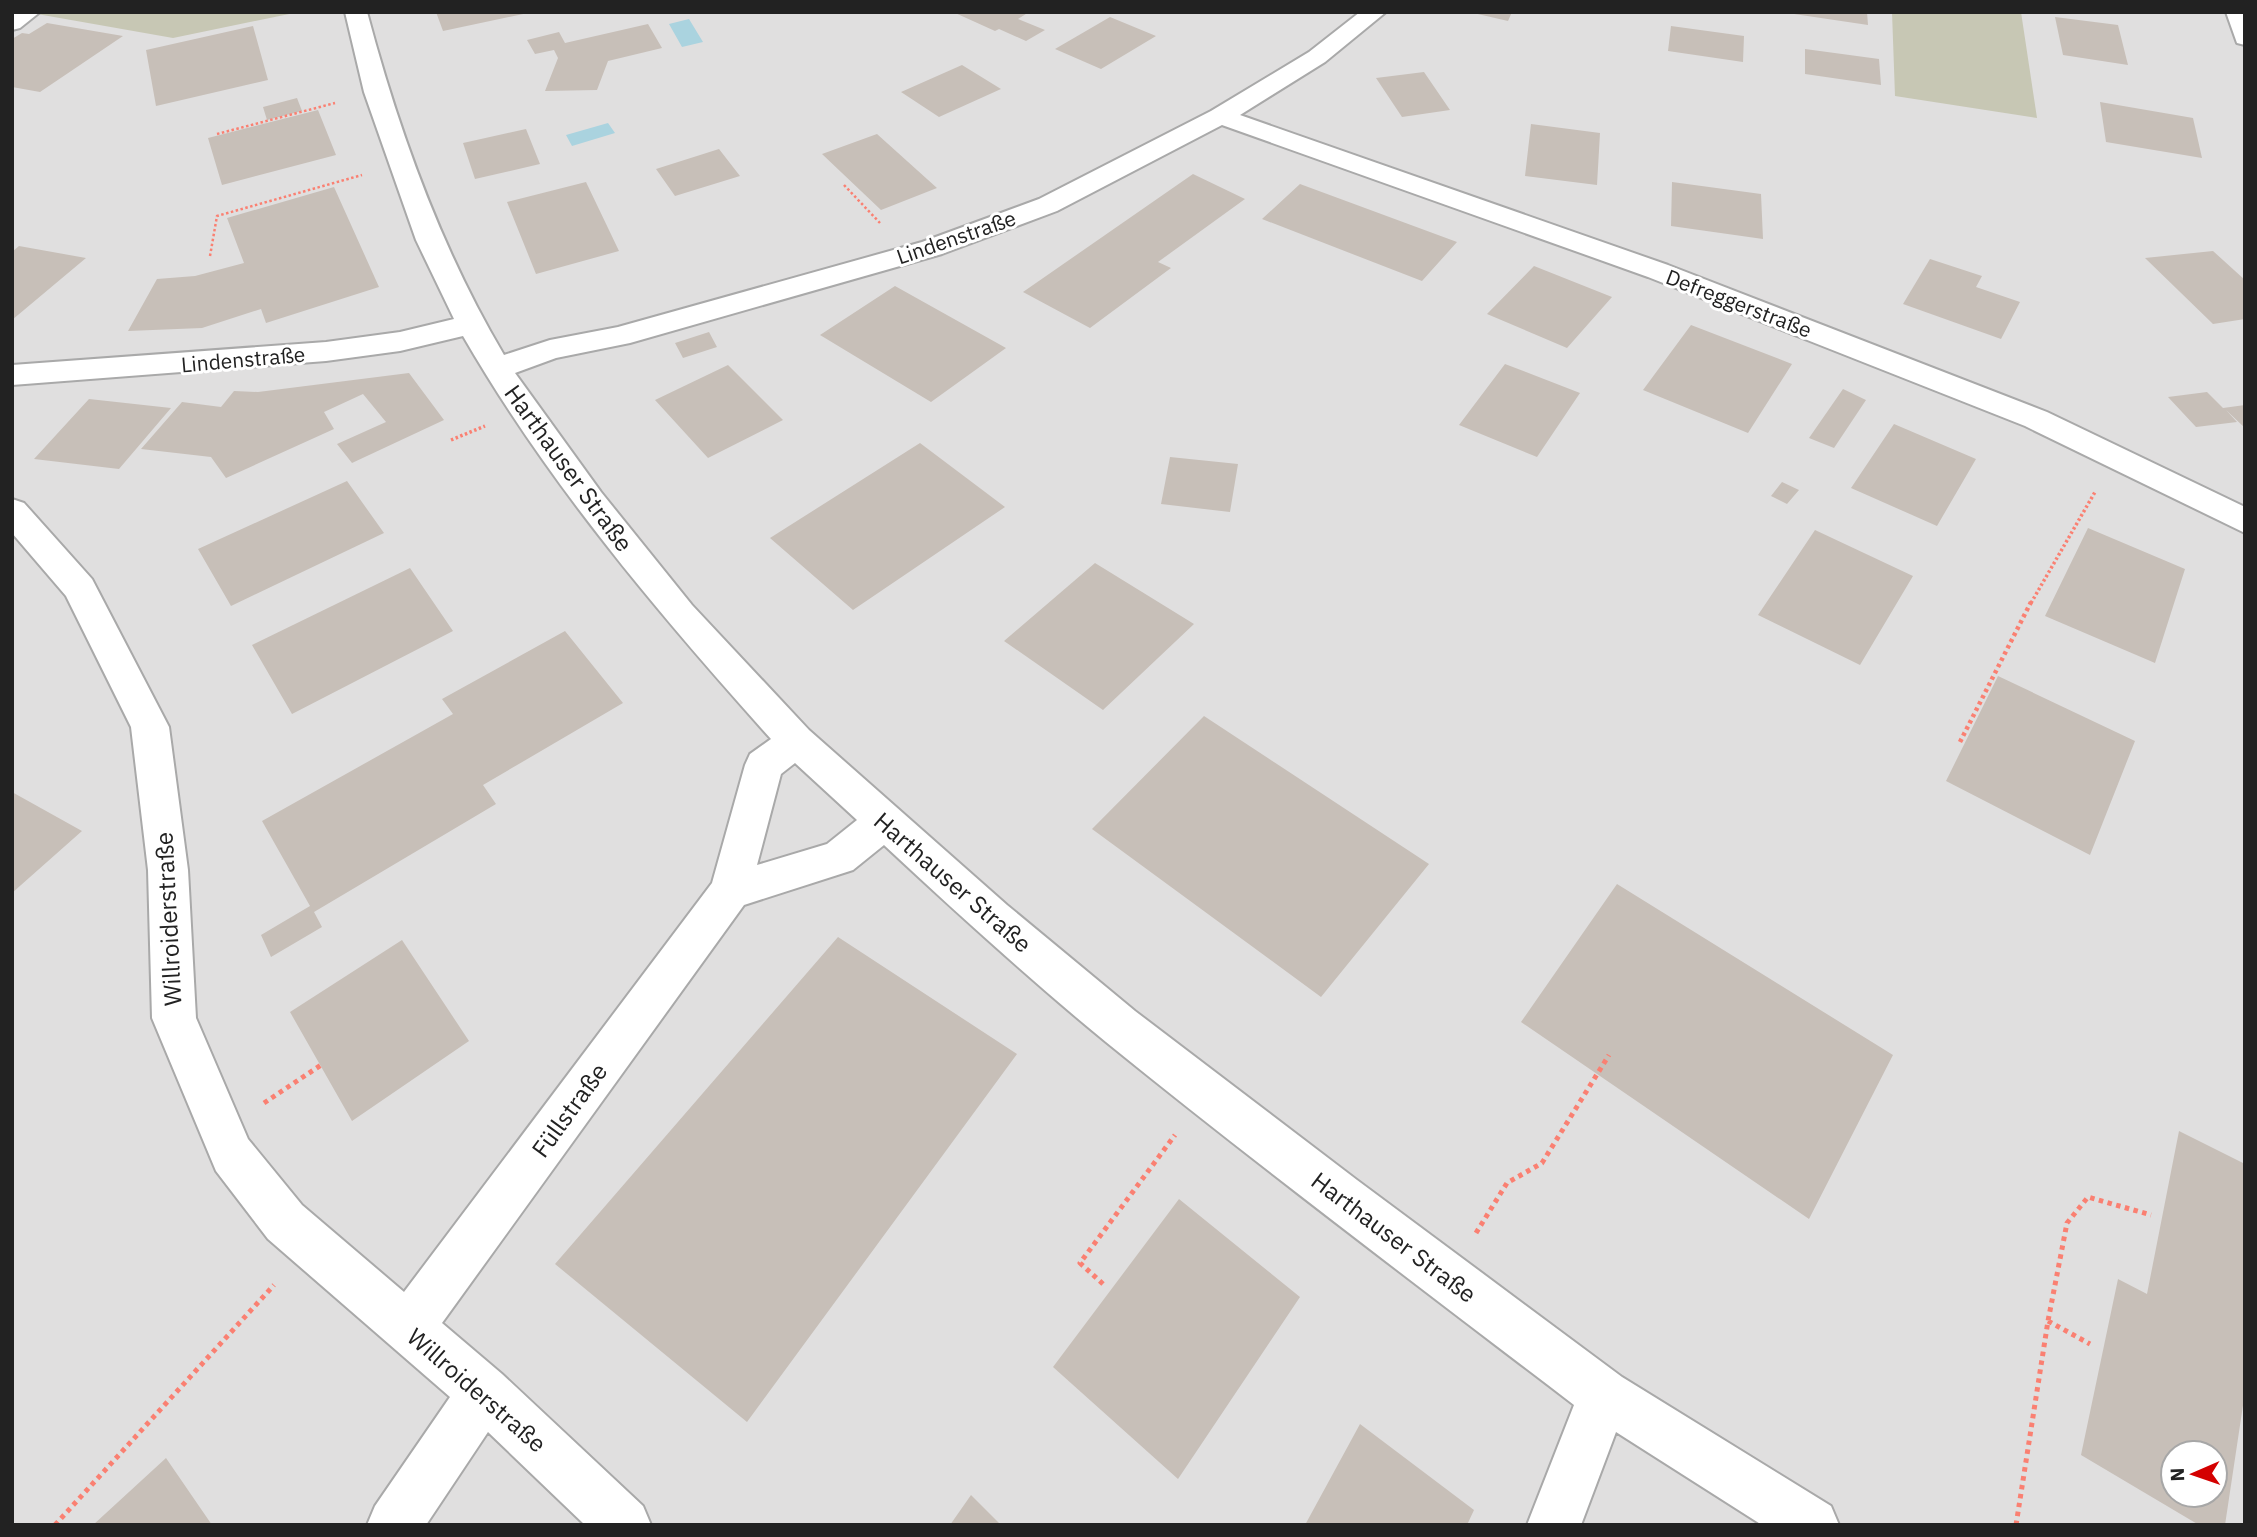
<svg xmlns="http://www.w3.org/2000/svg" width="2257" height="1537" viewBox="0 0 2257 1537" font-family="'IBM Plex Sans',sans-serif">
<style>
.residential{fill:#e0dfdf;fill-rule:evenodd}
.construction{fill:#c7c7b4}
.water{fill:#aad3df}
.building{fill:#c7bfb8;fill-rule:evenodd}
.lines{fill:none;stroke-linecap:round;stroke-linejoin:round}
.minor-casing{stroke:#a9a9a9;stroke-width:4}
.path-far3{stroke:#fa8072;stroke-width:2.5;stroke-dasharray:2.5 2.5;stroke-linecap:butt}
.path-far2{stroke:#fa8072;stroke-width:3.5;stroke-dasharray:2.5 2.5;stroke-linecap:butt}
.path-far1{stroke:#fa8072;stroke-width:4.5;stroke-dasharray:3.5 3.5;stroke-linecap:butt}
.path{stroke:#fa8072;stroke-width:5;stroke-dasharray:4.5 4.5;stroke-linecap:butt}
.minor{fill:#fff;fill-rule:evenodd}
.labels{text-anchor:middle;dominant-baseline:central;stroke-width:6;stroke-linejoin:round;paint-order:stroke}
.far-street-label{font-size:21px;fill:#222;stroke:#fff}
.street-label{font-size:24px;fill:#222;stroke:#fff}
</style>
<rect width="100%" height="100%" fill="#f2efe9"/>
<path class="residential" d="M12 12H2245V1525H12ZM2173 1453H2215V1495H2173Z"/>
<path class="construction" d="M40 12H299L173 38 37 14Z
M1892 12H2021L2037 118 1895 96Z"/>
<path class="water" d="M689 19 703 42 682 47 669 24Z
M608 123 615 133 572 146 566 135Z"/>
<path class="building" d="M436 12H528V13L443 31Z
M953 12H1029L1018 19 1045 30 1026 41 999 29 995 31Z
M1469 12H1512L1508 21Z
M1794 12H1867L1868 25 1794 14Z
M1110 17 1156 36 1101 69 1055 49Z
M2055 17 2118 25 2128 65 2063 55Z
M47 23 123 36 40 92 12 87V39L22 33 29 34Z
M648 24 662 48 608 61 597 90 545 91 558 58 554 50 535 54 527 40 559 32 565 43Z
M253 26 268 80 156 106 146 50Z
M1671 26 1744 36 1743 62 1668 51Z
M1805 49 1879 59 1881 85 1805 74Z
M962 65 1001 89 939 117 901 92Z
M1424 72 1450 110 1402 117 1376 78Z
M297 98 302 111 267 120 263 107Z
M2100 102 2193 118 2202 158 2106 142Z
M318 110 336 155 222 185 208 138Z
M1531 124 1600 133 1597 185 1525 176Z
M526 129 540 164 475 179 463 143Z
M877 134 937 188 881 210 822 154Z
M719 149 740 176 675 196 656 169Z
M1193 174 1245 199 1158 262 1171 268 1090 328 1023 292Z
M586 182 619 251 536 274 507 202Z
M1672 182 1761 194 1763 239 1671 226Z
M1300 184 1457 242 1422 281 1262 219Z
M334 187 379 287 266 323 261 309 202 328 128 331 157 279 195 276 244 263 227 218Z
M19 246 86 258 12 320V252Z
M2213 251 2245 280V319L2213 324 2145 258Z
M1930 259 1982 276 1976 287 2020 302 2001 339 1903 304Z
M1534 266 1612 297 1567 348 1487 314Z
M895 286 1006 348 931 402 820 335Z
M1691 325 1792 364 1748 433 1643 390Z
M709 332 717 347 683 358 675 343Z
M1505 364 1580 393 1537 457 1459 425Z
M728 365 783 420 708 458 655 400Z
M409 373 444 420 352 463 337 444 386 422 363 394 324 412 334 429 226 478 211 457 141 449 182 402 221 407 234 391 258 392Z
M1843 389 1866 400 1834 448 1809 438Z
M2207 392 2223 408 2245 405V428L2226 410 2237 422 2196 427 2168 397Z
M89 399 171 408 119 469 34 459Z
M1894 424 1976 459 1937 526 1851 488Z
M920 443 1005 507 853 610 770 538Z
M1170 457 1238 464 1230 512 1161 504Z
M347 481 384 533 231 606 198 549Z
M1782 482 1799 490 1787 504 1771 496Z
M2088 528 2185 569 2155 663 2045 616Z
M1815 530 1913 576 1860 665 1758 615Z
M1095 563 1194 624 1103 710 1004 641Z
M410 568 453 631 292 714 252 645Z
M565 631 623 703 483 785 496 804 314 912 322 927 271 957 261 935 310 906 262 821 453 714 442 699Z
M1998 676 2135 741 2090 855 1946 781Z
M1204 716 1429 864 1321 997 1092 829Z
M12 792 82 831 12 893Z
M1617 884 1893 1055 1809 1219 1521 1022Z
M838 937 1017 1054 747 1422 555 1264Z
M402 940 469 1041 352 1121 290 1012Z
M2179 1131 2245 1164V1392L2225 1525H2199L2081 1455 2118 1279 2147 1294ZM2173 1453H2215V1495H2173Z
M1179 1199 1300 1297 1178 1479 1053 1367Z
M1360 1424 1474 1510 1467 1525H1305Z
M166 1458 212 1525H93Z
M971 1495 1001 1525H950Z"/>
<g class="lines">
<defs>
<path id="minor" d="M40 12 20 28 12 30 13 12Z
M345 12H367C399 132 441 249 504 355L550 340 618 327 922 242 1039 199 1211 111 1309 52 1360 12H1386L1325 62 1240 115 1668 265 2047 412 2245 507V533L2025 426 1648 277 1222 125 1057 211 942 254 630 343 556 358 515 373 601 492 692 605 809 730 1007 905 1135 1011 1357 1180 1622 1377 1831 1506 1839 1525H1762L1616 1432 1581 1525H1527L1574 1405C1417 1285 1259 1166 1106 1042 1029 979 956 912 884 845L853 870 744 905 442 1323 502 1374 643 1506 651 1525H585L488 1432 426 1525H367L375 1506 450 1397 268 1239 216 1171 152 1018 148 870 131 727 66 596 12 533V499L24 503 92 579 169 727 188 870 196 1018 248 1139 302 1205 404 1292 712 883 745 765 750 754 771 739C658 613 548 483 463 336L400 351 326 361 12 385V365L326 342 400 332 454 319 416 240 364 92ZM795 763 857 820 827 844 757 865 781 774Z
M2226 12H2245V45L2237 43Z"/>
</defs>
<use href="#minor" class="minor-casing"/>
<path class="path-far3" d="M217 134 335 103
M844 185 880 223
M210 256 217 216 362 175"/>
<path class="path-far2" d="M451 440 485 426
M2031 603 2095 492"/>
<path class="path-far1" d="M1960 742 2031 602"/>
<path class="path" d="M264 1103 321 1065
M1476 1233 1507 1183 1542 1163 1609 1055
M1103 1284 1080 1263 1175 1135
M2048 1321 2090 1344
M55 1525 274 1285
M2016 1525 2048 1321 2067 1223 2088 1197 2151 1215"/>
<use href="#minor" class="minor"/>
</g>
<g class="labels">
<g class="far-street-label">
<text transform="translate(956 237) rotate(-19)">Lindenstraße</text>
<text transform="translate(1739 303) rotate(21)">Defreggerstraße</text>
<text transform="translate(243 359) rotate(-5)">Lindenstraße</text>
</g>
<g class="street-label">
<text transform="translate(569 468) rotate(54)">Harthauser Straße</text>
<text transform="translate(953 882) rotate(41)">Harthauser Straße</text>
<text transform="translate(168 919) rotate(-93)">Willroiderstraße</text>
<text transform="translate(569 1110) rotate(-54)">Füllstraße</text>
<text transform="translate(1394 1237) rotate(37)">Harthauser Straße</text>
<text transform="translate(477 1390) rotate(41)">Willroiderstraße</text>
</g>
</g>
<rect width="2257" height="1537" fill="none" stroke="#222222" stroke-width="28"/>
<g transform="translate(2194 1474) rotate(268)"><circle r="33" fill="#ffffff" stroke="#a7a7a7" stroke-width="2"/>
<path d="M0-5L12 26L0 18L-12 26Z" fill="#d40000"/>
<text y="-10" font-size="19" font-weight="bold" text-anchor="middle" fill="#222222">N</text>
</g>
</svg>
